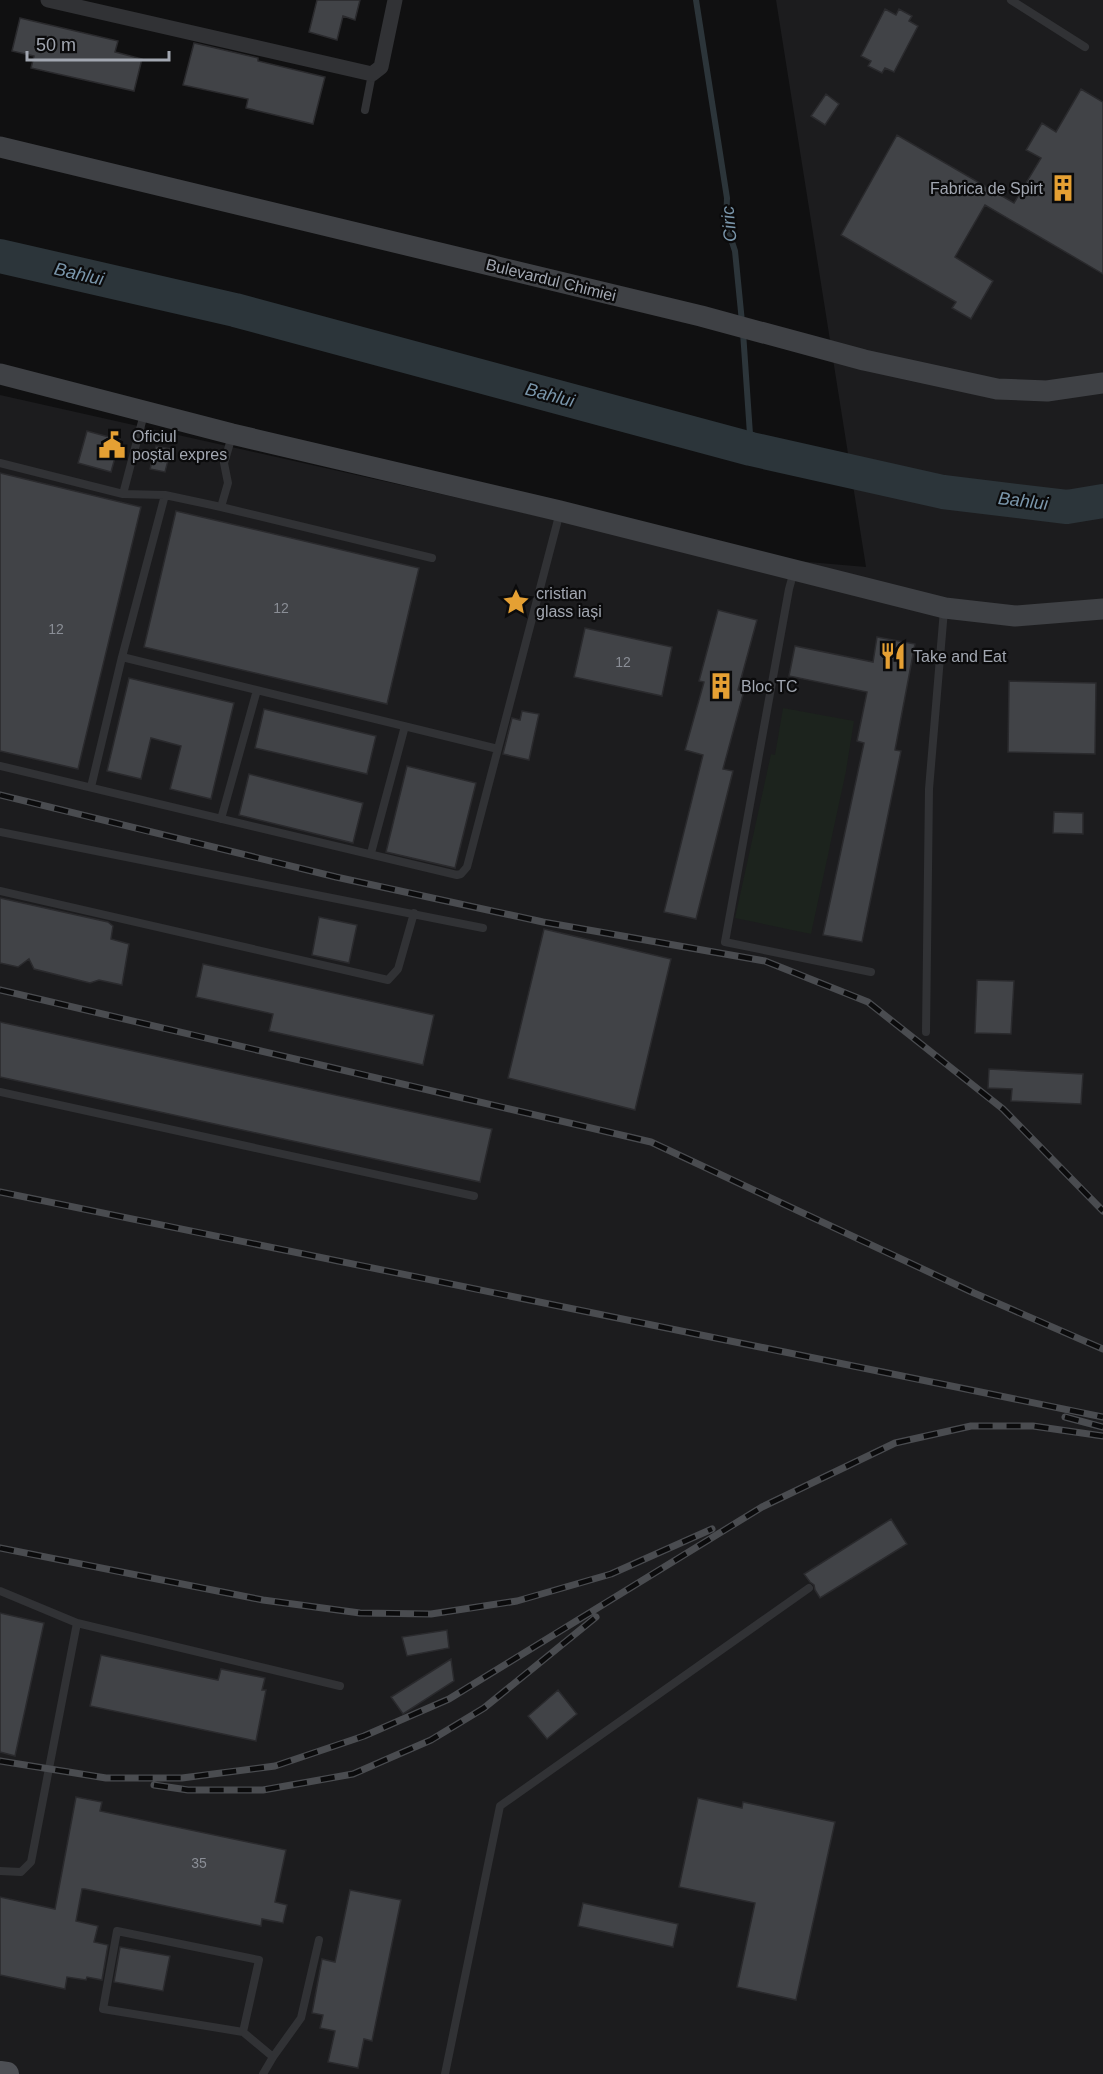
<svg xmlns="http://www.w3.org/2000/svg" width="1103" height="2074" viewBox="0 0 1103 2074" font-family="Helvetica,sans-serif">
<style>
.built{fill:#1c1c1e}
.green{fill:#1c231d}
.lines{fill:none;stroke-linecap:round;stroke-linejoin:round}
.stream{stroke:#2c353a;stroke-width:6}
.river{stroke:#2c353a;stroke-width:34}
.building{fill:#414347;stroke:#2a2a2d;stroke-width:1.5}
.lane{stroke:#313235;stroke-width:8}
.street{stroke:#313235;stroke-width:15}
.secondary{stroke:#3f4145;stroke-width:21}
.primary{stroke:#4d4f54;stroke-width:24}
.rail-casing{stroke:#4a4c50;stroke-width:7}
.rail{stroke:#0b0b0c;stroke-width:4.5;stroke-dasharray:14;stroke-linecap:butt}
.labels{text-anchor:middle;dominant-baseline:central;stroke-width:4.5;stroke-linejoin:round;paint-order:stroke}
.number-label{font-size:14px;fill:#8a8e96}
.poi-label{font-size:16px;fill:#a2a7b1;stroke:#0b0b0c;text-anchor:start}
.street-label{font-size:16px;fill:#a2a7b1;stroke:#0b0b0c}
.water-label{font-size:18px;font-style:italic;fill:#7a96ab;stroke:#0b0b0c}
</style>
<rect width="100%" height="100%" fill="#101011"/>
<path class="built" d="M776 0H1103V2074H0V395L703 553 866 567Z"/>
<path class="green" d="M783 708 854 721 846 771 811 934 735 918 771 754 775 755Z"/>
<g class="lines">
<path class="stream" d="M696 0 727 198 726 224 735 251 742 322
M743 332 751 449"/>
<path class="river" d="M0 256 235 310 751 449 943 492 1067 507 1103 501"/>
</g>
<path class="building" d="M317 0H360L355 20 343 16 337 40 309 32Z
M885 9 896 15 899 9 912 16 909 21 918 26 894 72 885 68 882 73 868 66 871 61 861 56Z
M20 18 118 41 115 52 142 59 134 91 31 68 34 56 12 51Z
M194 43 258 58V61L325 77 313 124 246 108 248 99 183 85Z
M1081 89 1103 102V274L985 205 955 257 993 281 971 319 952 308 956 302 841 235 897 135 1014 203 1041 158 1026 150 1042 123 1056 132Z
M826 94 839 104 825 125 811 116Z
M87 431 120 440 111 472 78 463Z
M156 446 171 449 165 472 150 469Z
M0 473 141 507 78 769 0 751Z
M176 511 419 568 387 704 144 647Z
M718 610 757 620 738 690 744 691 723 769 733 771 696 919 664 912 703 755 685 750 704 682 699 681Z
M585 628 672 647 662 696 574 677Z
M877 637 915 644 895 750 901 751 862 942 823 935 864 743 857 741 867 692 789 676 795 646 873 662Z
M129 678 234 703 211 799 170 789 181 746 151 738 141 779 107 771Z
M1009 681 1096 683 1095 754 1008 752Z
M264 709 376 736 367 774 255 748Z
M522 711 539 714 529 760 503 754 512 718 520 720Z
M407 766 476 783 455 868 386 852Z
M249 774 363 803 353 843 239 815Z
M1054 812 1083 813V834L1053 833Z
M0 898 108 922 113 926 111 939 129 944 122 985 99 980 90 983 34 969 29 959 18 967 0 963Z
M319 917 357 925 349 963 312 955Z
M544 929 671 959 635 1110 508 1078Z
M203 964 434 1015 423 1065 269 1031 273 1014 196 997Z
M977 980 1014 981 1011 1034 975 1033Z
M0 1022 492 1129 480 1182 0 1077Z
M989 1069 1083 1074 1081 1104 1011 1101 1012 1089 988 1088Z
M891 1519 907 1544 820 1598 815 1590 814 1585 810 1582 804 1574Z
M0 1613 44 1623 15 1756 0 1752Z
M447 1630 449 1648 407 1656 402 1637Z
M101 1655 218 1680 221 1669 265 1678 262 1690H266L256 1741 90 1706Z
M451 1659 454 1681 403 1714 391 1697Z
M558 1690 577 1714 547 1739 528 1716Z
M76 1797 102 1802 100 1811 286 1850 275 1902 287 1905 283 1923 262 1919 261 1926 85 1889H82L76 1921 98 1926 94 1942 108 1945 102 1980 87 1977 86 1980 67 1977 65 1989 0 1975V1897L55 1909Z
M698 1798 742 1808 743 1802 835 1822 796 2000 737 1987 755 1903 679 1887Z
M350 1890 401 1900 372 2041 364 2039 358 2068 328 2062 335 2031 320 2028 323 2015 312 2013 322 1959 335 1962Z
M583 1903 678 1924 673 1947 578 1926Z
M120 1947 170 1956 163 1991 114 1982Z"/>
<g class="lines">
<path class="lane" d="M1011 0 1085 47
M365 110 372 74
M0 463 123 494 165 495 221 507 432 558
M123 494 144 414
M221 507 228 483 224 463 232 436
M794 571 789 589 725 942 871 972
M122 657 498 749
M0 766 457 875 461 874 467 867 560 512
M91 787 122 657 165 495
M221 819 257 690
M0 832 483 928
M371 853 405 726
M0 891 388 980 398 969 414 913
M926 1032 929 789 944 610
M0 1092 474 1196
M0 1591 77 1623 340 1686
M0 1871 21 1872 31 1862 77 1623
M243 2032 259 1960 117 1931 103 2009 243 2032 273 2057
M263 2074 273 2057 301 2018 319 1940
M445 2074 500 1806 809 1588"/>
<path class="street" d="M48 0 372 74 381 67 395 0"/>
<path class="secondary" d="M0 147 701 316 864 360 997 389 1047 391 1103 383
M0 374 232 434 560 511 945 608 1015 616 1103 609"/>
<path class="primary" d="M0 2073 7 2074"/>
<defs>
<path id="rail" d="M0 795 336 877 543 922 765 961 868 1002 1003 1109 1103 1211
M0 990 651 1142 974 1293 1103 1349
M0 1192 1103 1417
M1065 1417 1103 1427
M0 1548 263 1600 360 1613 431 1614 517 1601 611 1574 712 1529
M0 1761 106 1778H182L275 1766 364 1736 449 1699 762 1507 895 1443 971 1426H1033L1103 1436
M154 1785 188 1790H263L353 1774 431 1740 484 1708 596 1617"/>
</defs>
<use href="#rail" class="rail-casing"/>
<use href="#rail" class="rail"/>
</g>
<defs>
<symbol id="building-bare" viewBox="-9 -9 18 18"><path d="M-4-6H4V6H1V3H-1V6H-4ZM-2.5-4.3h1.7v1.8h-1.7ZM.8-4.3h1.7v1.8H.8ZM-2.5-1h1.7V.8h-1.7ZM.8-1h1.7V.8H.8Z" fill="#e5a033" stroke="#0b0b0c" stroke-width="2.5" paint-order="stroke"/></symbol>
<symbol id="civic-bare" viewBox="-9 -9 18 18"><path d="M-.6-6.5H3V-4.5H.6V-3L4-1V1h2V6H-6V1h2V-1L-.6-3ZM-1.2 2.5V6h2.4V2.5Z" fill="#e5a033" stroke="#0b0b0c" stroke-width="2.5" paint-order="stroke"/></symbol>
<symbol id="sight-bare" viewBox="-9 -9 18 18"><path d="M0-6L1.8-2.2L6-1.7L2.9 1.2L3.7 5.4L0 3.3L-3.7 5.4L-2.9 1.2L-6-1.7L-1.8-2.2Z" fill="#e5a033" stroke="#0b0b0c" stroke-width="2.5" paint-order="stroke"/></symbol>
<symbol id="restaurant-bare" viewBox="-9 -9 18 18"><path d="M-5-6h1v4h1v-4h1v4h1v-4h1v5L-1.5 .5V6h-2V.5L-5-1ZM5-6V6H3V1.5H1.5Q1.5-4 5-6Z" fill="#e5a033" stroke="#0b0b0c" stroke-width="2.5" paint-order="stroke"/></symbol>
</defs>
<g fill-rule="evenodd">
<use href="#building-bare" x="1044" y="169" width="38" height="38"/>
<use href="#civic-bare" x="93" y="426" width="38" height="38"/>
<use href="#sight-bare" x="497" y="583" width="38" height="38"/>
<use href="#restaurant-bare" x="874" y="637" width="38" height="38"/>
<use href="#building-bare" x="702" y="667" width="38" height="38"/>
</g>
<g class="labels">
<g class="number-label">
<text x="281" y="608">12</text>
<text x="56" y="629">12</text>
<text x="623" y="662">12</text>
<text x="199" y="1863">35</text>
</g>
<g class="poi-label">
<text x="1043" y="188" text-anchor="end">Fabrica de Spirt</text>
<text x="132" y="436">Oficiul<tspan x="132" dy="18">poștal expres</tspan></text>
<text x="536" y="593">cristian<tspan x="536" dy="18">glass iași</tspan></text>
<text x="913" y="656">Take and Eat</text>
<text x="741" y="686">Bloc TC</text>
</g>
<g class="street-label">
<text transform="translate(551 280) rotate(14)">Bulevardul Chimiei</text>
</g>
<g class="water-label">
<text transform="translate(729 224) rotate(-95)">Ciric</text>
<text transform="translate(79 274) rotate(13)">Bahlui</text>
<text transform="translate(550 395) rotate(15)">Bahlui</text>
<text transform="translate(1023 501) rotate(7)">Bahlui</text>
</g>
</g>
<path d="M27 51v9h142v-9" fill="none" stroke="#a2a7b1" stroke-width="3"/>
<text x="36" y="51" font-size="18" fill="#a2a7b1" stroke="#0b0b0c" stroke-width="4.5" paint-order="stroke">50 m</text>
</svg>
